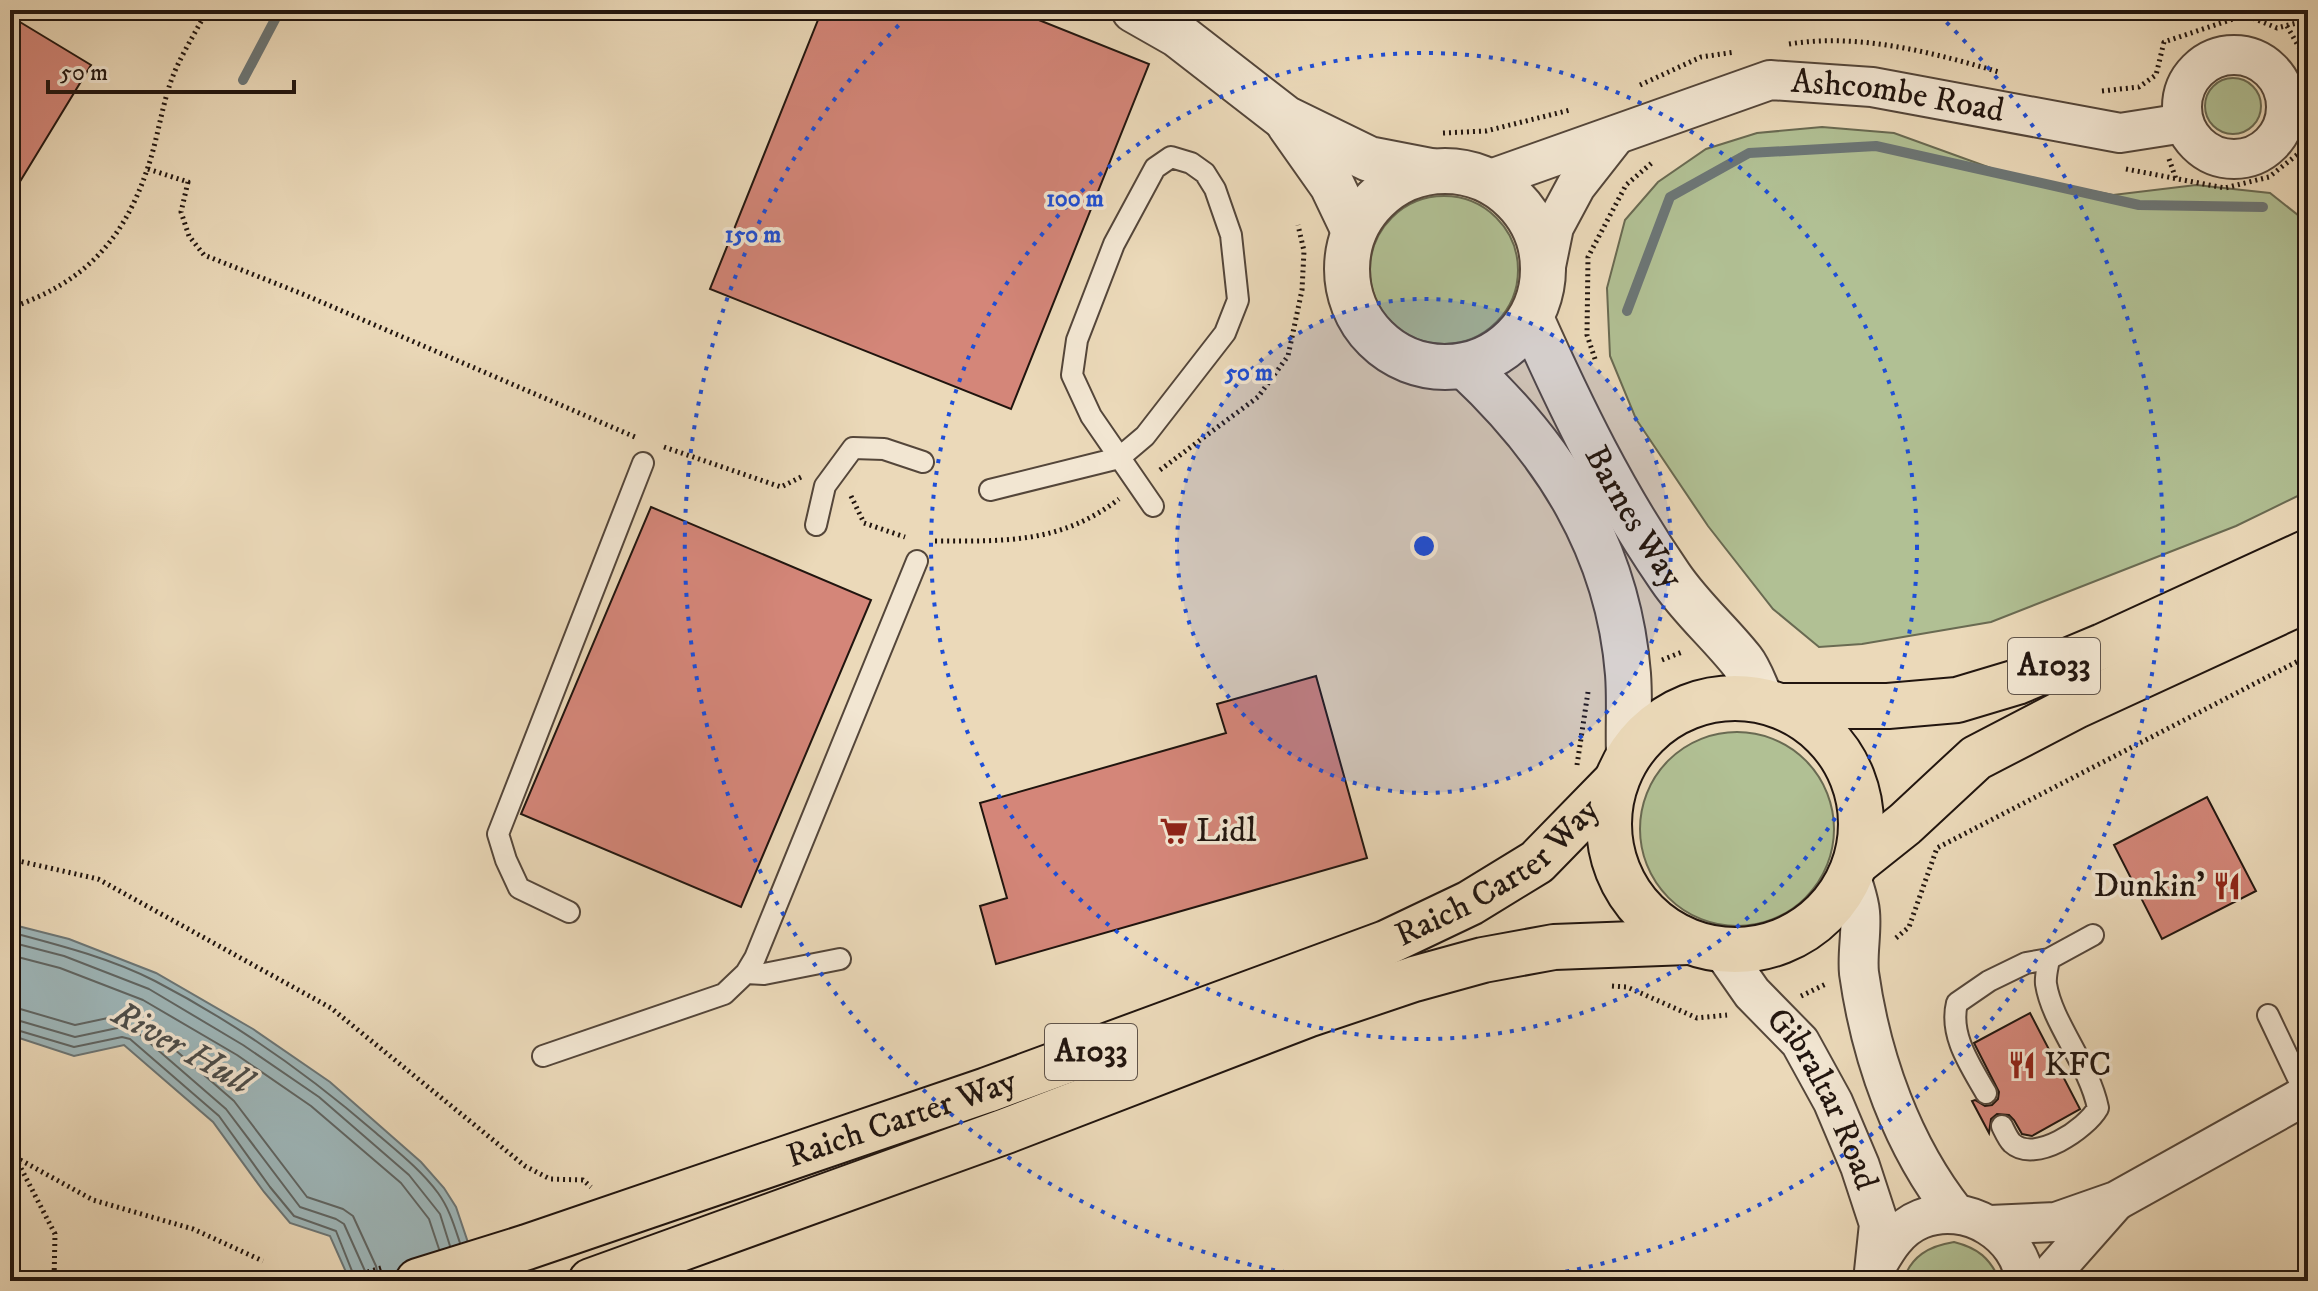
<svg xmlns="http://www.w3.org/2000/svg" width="2318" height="1291" viewBox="0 0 2318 1291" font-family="'IM FELL DW Pica',serif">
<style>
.green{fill:#b1c094;stroke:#696a52;stroke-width:2}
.water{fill:#9eb7ba;stroke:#6c7676;stroke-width:2}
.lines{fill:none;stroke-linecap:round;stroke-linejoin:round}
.shore{stroke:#606664;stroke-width:2}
.stream{stroke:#6c7676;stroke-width:10}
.building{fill:#d48679;stroke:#21150f;stroke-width:2}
.service-casing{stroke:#54463a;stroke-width:24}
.minor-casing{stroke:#54463a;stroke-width:42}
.tertiary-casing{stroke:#54463a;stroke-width:48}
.trunk-casing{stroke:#21150f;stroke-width:48}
.path{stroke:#21150f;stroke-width:5;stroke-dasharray:2 4;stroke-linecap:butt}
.service{stroke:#f2e6d2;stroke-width:20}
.minor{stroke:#f2e6d2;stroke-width:38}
.tertiary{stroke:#f2e6d2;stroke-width:44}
.trunk{stroke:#ebd9b9;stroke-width:44}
.ring{fill:none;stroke:#1d4ed8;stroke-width:4;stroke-dasharray:4 8}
.labels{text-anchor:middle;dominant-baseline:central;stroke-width:7;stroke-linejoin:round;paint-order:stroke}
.shield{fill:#f2e6d2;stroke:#60544a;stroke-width:2}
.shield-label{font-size:32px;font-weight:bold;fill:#21150f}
.street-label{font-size:34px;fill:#21150f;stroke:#f2e6d2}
.poi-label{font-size:34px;fill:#21150f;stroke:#f2e6d2;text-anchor:start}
.water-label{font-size:36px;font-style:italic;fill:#4d4e4b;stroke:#f2e6d2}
.centre{fill:#1d4ed8;stroke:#f2e6d2;stroke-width:4}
.ring-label{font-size:24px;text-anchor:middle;font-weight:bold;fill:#1d4ed8;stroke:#f2e6d2;stroke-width:7;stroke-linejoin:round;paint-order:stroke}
</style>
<rect width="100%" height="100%" fill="#ebd9b9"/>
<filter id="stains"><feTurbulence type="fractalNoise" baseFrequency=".0025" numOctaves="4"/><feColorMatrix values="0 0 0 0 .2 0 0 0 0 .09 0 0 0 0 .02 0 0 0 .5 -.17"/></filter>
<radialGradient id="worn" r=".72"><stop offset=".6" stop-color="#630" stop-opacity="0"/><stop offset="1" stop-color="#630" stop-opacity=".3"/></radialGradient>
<path class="green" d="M2205 106a28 28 0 1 1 56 0a28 28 0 1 1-56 0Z
M1822 127 1894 133 2010 175 2113 195 2196 185 2270 193 2308 223V491L2236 526 1991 622 1862 644 1819 647 1773 609 1708 526 1636 419 1610 356 1607 288 1625 220 1658 182 1706 149 1757 133Z
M1370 270a74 74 0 1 1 148 0a74 74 0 1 1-148 0Z
M1640 829a97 97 0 1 1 194 0a97 97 0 1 1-194 0Z
M1954 1242C1978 1248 1990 1258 2000 1281H1903C1911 1256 1929 1246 1954 1242Z"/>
<path class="water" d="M10 924 69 939 156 973 253 1029 330 1082 421 1162 444 1188 456 1207 481 1281H350L330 1236 290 1223 264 1192 213 1122 124 1045 74 1056 10 1035Z"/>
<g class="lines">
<path class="shore" d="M10 932C59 945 110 958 155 981 234 1022 309 1075 376 1133 398 1152 421 1170 438 1193 449 1208 454 1225 460 1243
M10 942 64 956 149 989 243 1045 319 1097 409 1175 440 1214 450 1246
M10 955 60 968 143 1000 237 1055 311 1106 401 1183 429 1219 439 1249
M10 1006 75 1025 122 1015 143 1022 234 1101 307 1197 343 1209 353 1216 376 1266 379 1281
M10 1018 75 1037 122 1027 136 1031 226 1109 300 1207 336 1219 344 1224 365 1271 366 1281
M10 1028 74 1047 122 1037 130 1039 219 1116 270 1187 294 1216 336 1231 356 1281"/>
<path class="stream" d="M243 80 280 10
M1627 311 1670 197 1749 153 1876 146 2139 205 2263 207"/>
</g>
<path class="building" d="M822 10H1014L1149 64 1011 409 710 289Z
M10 16 91 65 10 198Z
M651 507 871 600 741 907 521 814Z
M1316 676 1367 858 996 964 980 906 1007 898 980 803 1226 733 1217 704Z
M2207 797 2256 891 2162 939 2114 845Z
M2030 1013 2080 1109 2032 1136 2022 1134 2014 1120 2009 1115 1997 1114 1991 1119 1989 1133 1972 1101 1975 1100 1985 1106 1992 1105 1998 1099 1999 1092 1974 1043Z"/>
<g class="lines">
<defs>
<path id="service" d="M990 490 1119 458 1145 436 1225 333 1238 300 1231 235 1215 189 1205 173 1191 163 1171 157 1155 168 1114 244 1077 340 1072 375 1091 416 1153 506
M816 525 825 486 853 448 884 449 923 462
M569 912 519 888 506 860 498 834 643 463
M746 973 764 974 840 959
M2268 1015 2306 1095
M543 1056 724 994 746 973 755 958 917 561
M1986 1093C1970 1065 1949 1035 1957 1003L1989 981 2026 963 2049 959 2093 935
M2002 1126C2005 1132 2008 1139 2012 1143 2035 1164 2086 1129 2098 1108 2089 1064 2052 1023 2046 984 2045 976 2048 966 2049 959"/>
<g id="minor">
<circle cx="2234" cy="107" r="52"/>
<path id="s1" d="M1488 180 1770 80 1872 87 2120 133 2184 123"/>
<path d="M1544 276 1554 227 1576 186 1616 135"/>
<path d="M1851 876C1854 888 1859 900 1860 912 1862 932 1857 953 1859 973 1871 1058 1902 1146 1956 1214"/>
<path id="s2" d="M1722 950 1752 993 1800 1042 1833 1102 1860 1166 1879 1224 1873 1281"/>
<path d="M1990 1225 2056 1222 2116 1201 2308 1094"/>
<path d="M1875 1269C1886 1249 1898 1228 1921 1219 1967 1201 2020 1234 2025 1281"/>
<path d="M2045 1281 2114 1203"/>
</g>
<g id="tertiary">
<path d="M1134 10 1178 35 1285 118 1369 159 1431 171"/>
<path d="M1289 124 1332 185 1354 231"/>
<circle cx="1445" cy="269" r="98"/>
<path id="s3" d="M1531 318C1571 408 1614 496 1670 577 1691 608 1719 632 1742 661 1750 671 1755 687 1761 699"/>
<path d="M1465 366C1555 450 1618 548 1628 674 1630 700 1628 727 1629 754"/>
</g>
<g id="trunk">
<circle cx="1735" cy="824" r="126"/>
<path d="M1782 706H1888L1957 700 2017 682 2103 646 2308 552"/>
<path d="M1856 863 1905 824 1976 758 2076 706 2308 599"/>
<path id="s4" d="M418 1281 527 1247 987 1090 1386 943 1470 903 1537 862 1615 782"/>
<path d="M591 1281 1006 1131 1307 1015 1414 979 1483 960 1554 947 1688 942"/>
</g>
</defs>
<use href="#service" class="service-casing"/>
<use href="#minor" class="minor-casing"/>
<use href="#tertiary" class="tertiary-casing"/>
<use href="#trunk" class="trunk-casing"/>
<path class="path" d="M2287 26 2308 63
M1789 44C1859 33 1931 52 1999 72
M1640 85 1701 57 1735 52
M2102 91 2139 87 2156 75 2164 42 2245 15 2277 28 2308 20
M1443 133 1486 131 1570 110
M2169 159 2176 179
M148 169 188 182 181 212 189 236 204 255 305 295 635 437
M2126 169 2225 188 2269 177 2303 150 2308 142
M10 308C83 283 122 243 147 170 157 142 161 110 171 81 180 56 195 34 207 10
M1595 359 1587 335 1588 257 1626 185 1654 161
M664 447 781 487 801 477
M1160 470 1258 397 1288 356 1302 290 1304 251 1298 225
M851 496 864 523 905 537
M935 541C1005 541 1060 544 1119 499
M1662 660 1682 652
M1577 765 1588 692
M10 859 98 879 331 1008 525 1166 550 1179 583 1180 591 1187
M1896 938 1909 927 1937 848 2308 656
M1612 986 1627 987 1697 1018 1727 1015
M1801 996 1828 983
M10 1147 55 1234 54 1281
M15 1157 93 1200 193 1229 263 1261
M339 1281 384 1267"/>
<use href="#service" class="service"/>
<use href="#minor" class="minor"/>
<use href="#tertiary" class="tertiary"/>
<use href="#trunk" class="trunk"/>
</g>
<circle cx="1424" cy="546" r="247" fill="#1d4ed8" fill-opacity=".12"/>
<g class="ring">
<circle cx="1424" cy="546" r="247"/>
<circle cx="1424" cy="546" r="493"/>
<path d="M1334 1280A740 740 0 0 1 910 14M1938 14A740 740 0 0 1 1514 1280"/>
</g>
<defs>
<symbol id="supermarket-bare" viewBox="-9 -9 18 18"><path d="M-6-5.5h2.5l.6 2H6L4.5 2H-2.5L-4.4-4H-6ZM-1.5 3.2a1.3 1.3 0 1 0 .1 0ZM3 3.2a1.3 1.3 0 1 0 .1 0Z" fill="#8f2418" stroke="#f2e6d2" stroke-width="2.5" paint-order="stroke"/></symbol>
<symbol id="restaurant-bare" viewBox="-9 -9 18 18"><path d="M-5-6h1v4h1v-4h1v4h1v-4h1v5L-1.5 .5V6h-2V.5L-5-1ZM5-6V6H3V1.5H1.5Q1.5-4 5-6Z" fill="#8f2418" stroke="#f2e6d2" stroke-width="2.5" paint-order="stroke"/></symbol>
</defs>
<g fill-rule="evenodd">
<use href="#supermarket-bare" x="1154" y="811" width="40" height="40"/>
<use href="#restaurant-bare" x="2207" y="866" width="40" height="40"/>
<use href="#restaurant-bare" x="2002" y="1045" width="40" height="40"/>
</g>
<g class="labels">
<g class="shield">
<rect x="2008" y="638" width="92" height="56" rx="6"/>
<rect x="1045" y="1024" width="92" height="56" rx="6"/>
</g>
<g class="shield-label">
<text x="2054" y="666">A1033</text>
<text x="1091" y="1052">A1033</text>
</g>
<g class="street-label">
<text stroke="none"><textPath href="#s1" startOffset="428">Ashcombe Road</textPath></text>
<text stroke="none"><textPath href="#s3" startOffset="224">Barnes Way</textPath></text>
<text stroke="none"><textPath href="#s4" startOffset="1158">Raich Carter Way</textPath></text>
<text stroke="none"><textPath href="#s2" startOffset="182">Gibraltar Road</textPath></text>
<text stroke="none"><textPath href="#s4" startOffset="510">Raich Carter Way</textPath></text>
</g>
<g class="poi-label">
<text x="1196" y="831">Lidl</text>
<text x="2205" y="886" text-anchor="end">Dunkin'</text>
<text x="2044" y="1065">KFC</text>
</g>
<g class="water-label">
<text transform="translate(182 1048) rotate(29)">River Hull</text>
</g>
</g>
<circle cx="1424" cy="546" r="12" class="centre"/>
<g class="ring-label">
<text x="1075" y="206">100 m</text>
<text x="753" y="242">150 m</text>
<text x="1249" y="380">50 m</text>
</g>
<rect width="2318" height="1291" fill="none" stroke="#ebd9b9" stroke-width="40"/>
<rect x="12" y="12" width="2294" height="1267" fill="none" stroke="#21150f" stroke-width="4"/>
<rect x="20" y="20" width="2278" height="1251" fill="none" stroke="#21150f" stroke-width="2"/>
<path d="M48 80v12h246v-12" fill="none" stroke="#21150f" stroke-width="4"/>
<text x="60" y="80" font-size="24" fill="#21150f" stroke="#f2e6d2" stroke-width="6" paint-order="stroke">50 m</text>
<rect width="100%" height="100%" filter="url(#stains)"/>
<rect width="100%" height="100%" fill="url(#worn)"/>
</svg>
